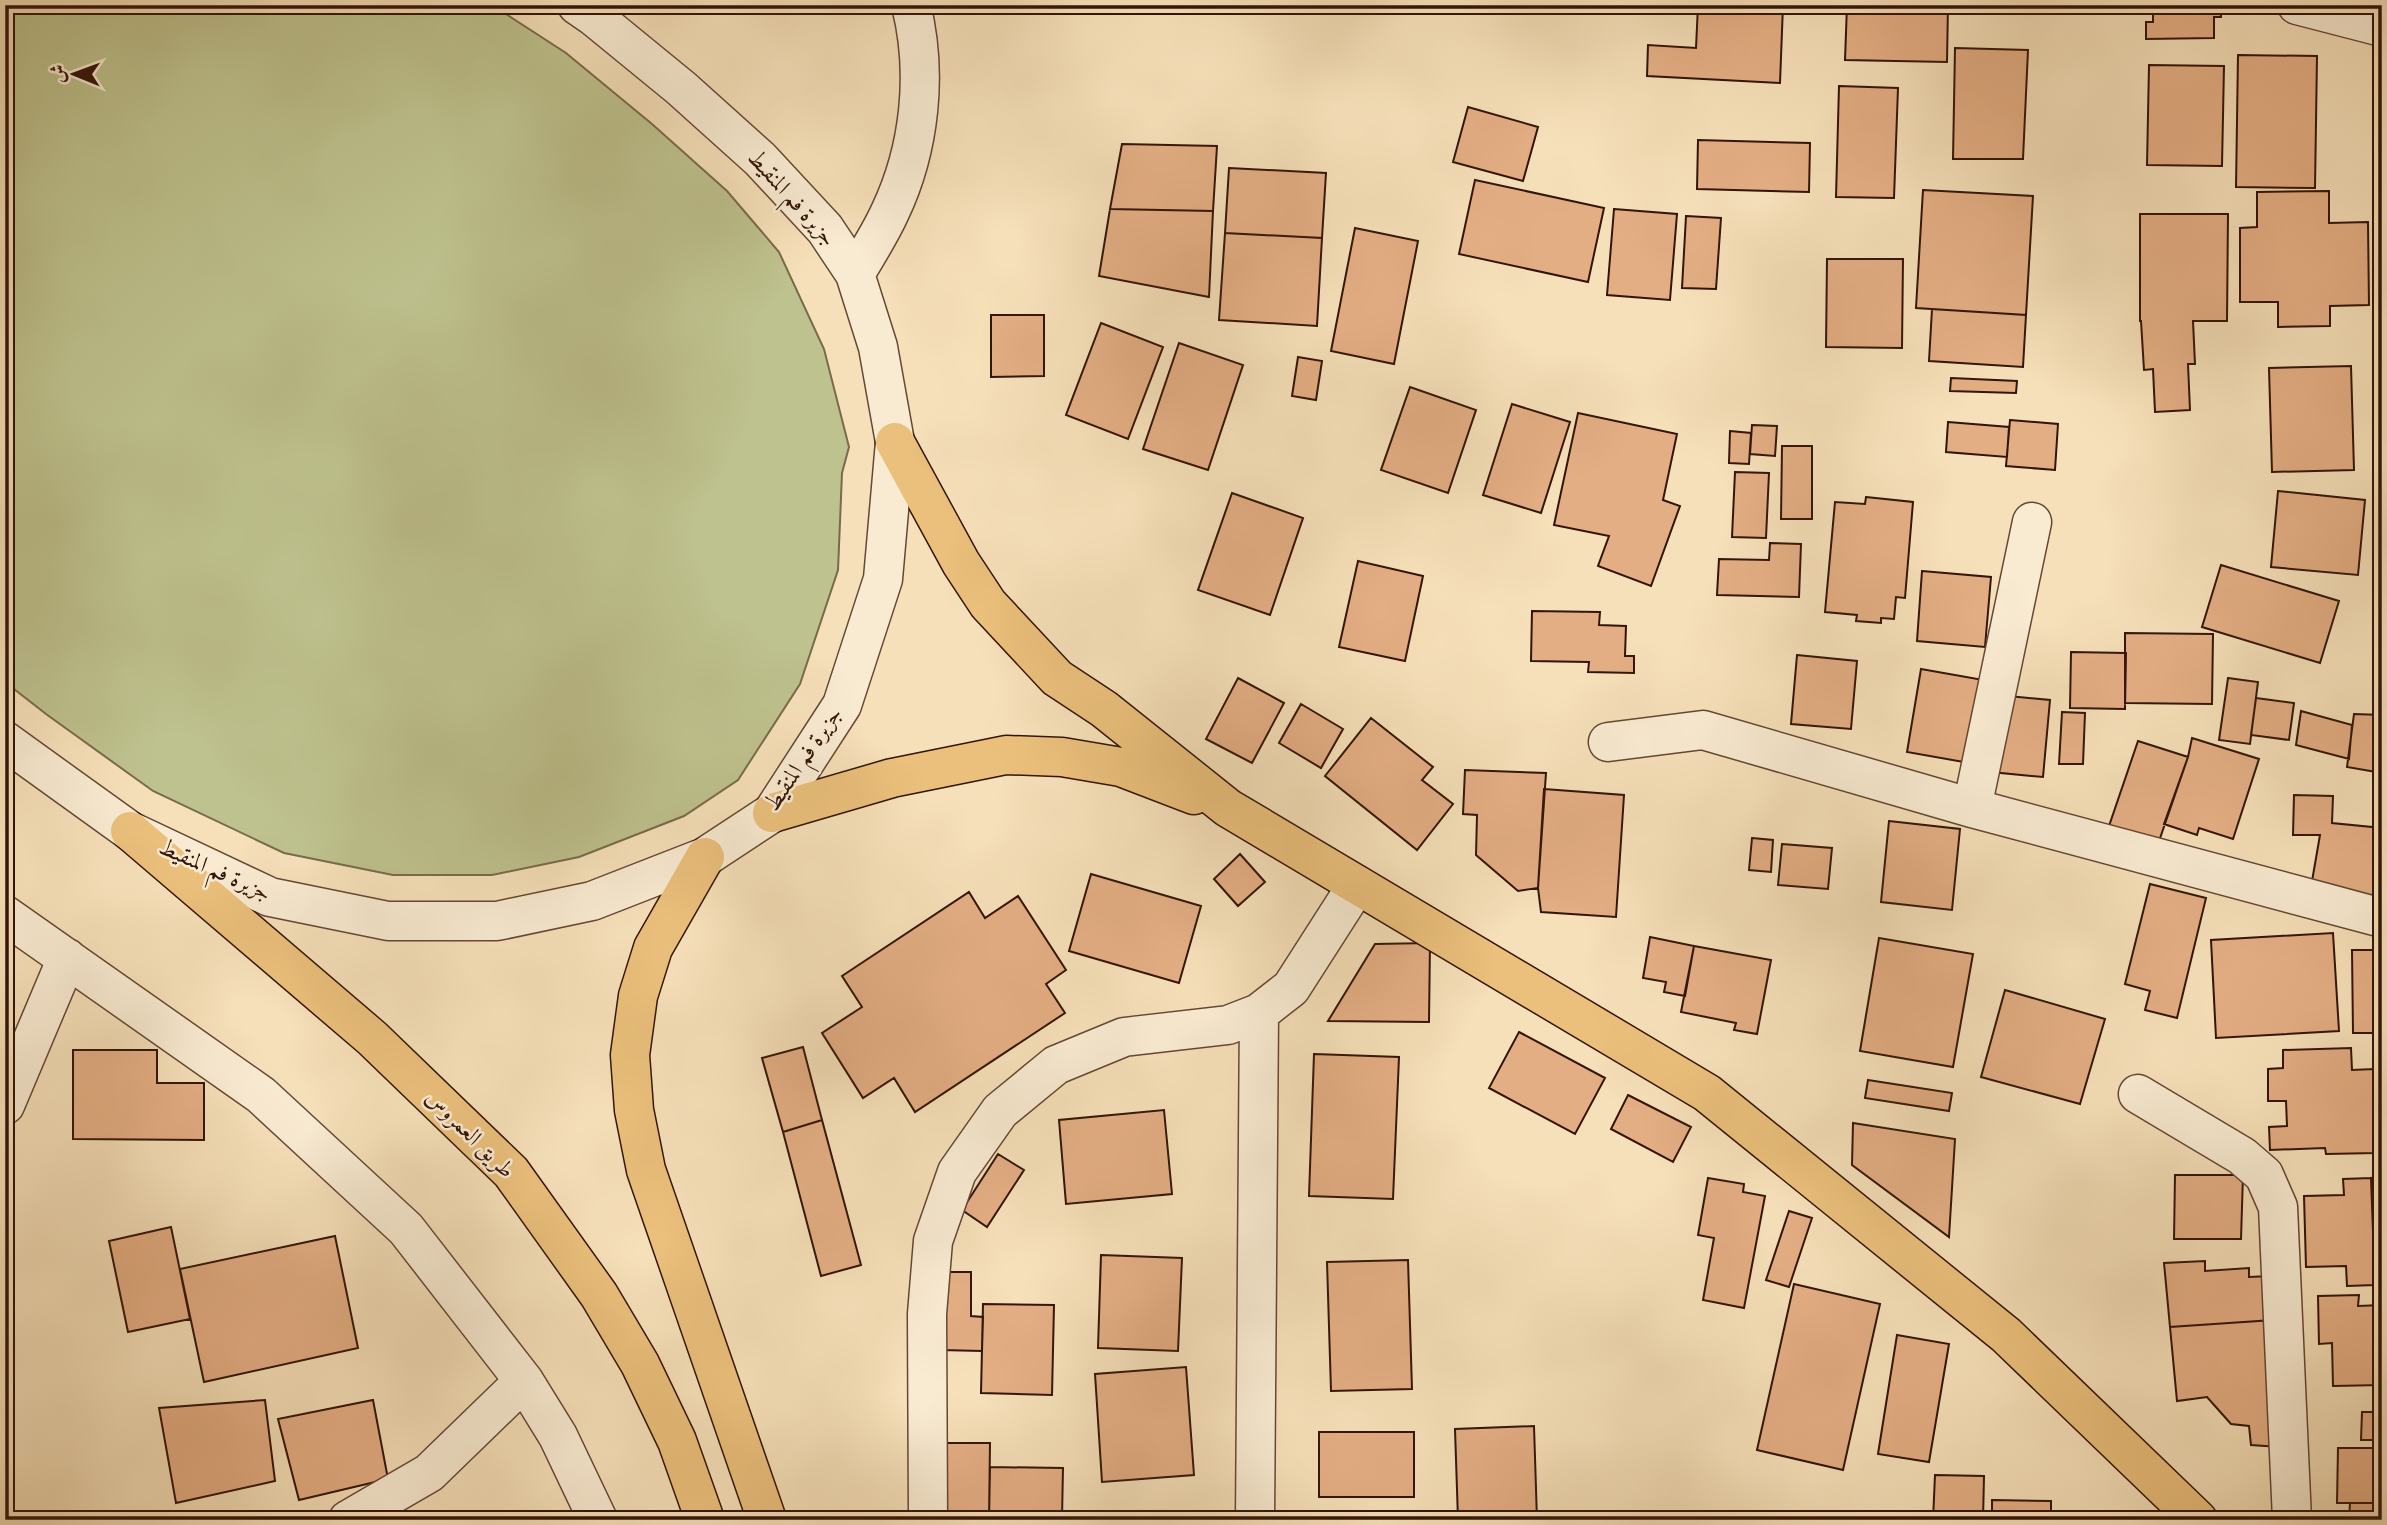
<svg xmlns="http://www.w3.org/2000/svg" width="2387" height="1525" viewBox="0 0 2387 1525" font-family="'Libre Bodoni',Amiri,serif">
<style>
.green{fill:#bec28e;stroke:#786b4b;stroke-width:2}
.building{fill:#e4ae84;stroke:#331408;stroke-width:2}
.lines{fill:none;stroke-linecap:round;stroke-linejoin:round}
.minor-casing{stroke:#644734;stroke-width:41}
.major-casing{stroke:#331408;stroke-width:41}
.minor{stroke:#f9ebd2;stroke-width:38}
.major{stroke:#ebc07c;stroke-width:38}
.labels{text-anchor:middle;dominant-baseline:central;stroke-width:5;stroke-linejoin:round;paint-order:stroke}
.street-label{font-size:23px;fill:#331408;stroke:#f9ebd2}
</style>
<rect width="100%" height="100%" fill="#f6e0b9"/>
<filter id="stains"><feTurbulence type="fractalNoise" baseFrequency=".00286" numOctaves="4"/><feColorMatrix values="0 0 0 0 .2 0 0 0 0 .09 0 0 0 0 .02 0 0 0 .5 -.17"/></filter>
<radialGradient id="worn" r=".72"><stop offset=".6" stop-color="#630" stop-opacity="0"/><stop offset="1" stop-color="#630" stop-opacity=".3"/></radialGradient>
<path class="green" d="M5 5H492L566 53 652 124 727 191 779 252 824 349 849 447 842 473 838 570 800 684 738 780 684 816 579 857 492 875H393L284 853 153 791 46 714 5 682Z"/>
<path class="building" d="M1698 5H1783L1780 83 1647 76 1648 45 1696 48Z
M1847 5H1948L1947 62 1845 60Z
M2153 5H2221V17H2214V38L2146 39V22H2153Z
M1955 48 2028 50 2023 159H1953Z
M2238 55 2317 56 2315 188 2236 187Z
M2149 65 2224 66 2222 166 2147 165Z
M1839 86 1898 88 1894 198 1836 197Z
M1468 107 1538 127 1523 181 1453 162Z
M1698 140 1810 143 1809 192 1697 189Z
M1122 144 1217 146 1213 211 1110 209Z
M1229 168 1326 173 1322 238 1225 233Z
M1475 180 1604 208 1588 282 1459 254Z
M1923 190 2033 196 2026 315 1916 308Z
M2329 191V223L2368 222 2369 305 2330 306V326L2278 327V302H2240V228L2257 227V192Z
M1110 209 1213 211 1209 297 1099 276Z
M1614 209 1677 214 1670 300 1607 295Z
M2140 214H2228L2227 321H2193L2195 364H2188L2190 410 2155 412 2153 369 2144 370 2141 321H2140Z
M1686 216 1721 218 1716 289 1682 288Z
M1355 228 1418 241 1394 364 1331 351Z
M1225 233 1322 238 1317 326 1219 320Z
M1827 259H1903L1902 348 1826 347Z
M1932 309 2026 315 2023 367 1929 361Z
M991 315H1044V376L991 377Z
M1101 323 1163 347 1128 439 1066 415Z
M1179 343 1243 365 1208 470 1143 449Z
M1298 357 1322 361 1316 400 1292 396Z
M2351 366 2354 470 2272 472 2269 368Z
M1951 378 2017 381 2016 393 1950 391Z
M1410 387 1476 410 1448 493 1381 470Z
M1512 404 1570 422 1541 513 1483 495Z
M1578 413 1677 434 1663 500 1680 506 1651 586 1598 566 1609 536 1554 525Z
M2010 420 2058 424 2055 470 2006 466Z
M1948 422 2009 427 2007 457 1946 452Z
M1752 425 1777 426 1775 456 1750 454Z
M1730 431 1751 433 1749 464 1729 463Z
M1782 446H1812V519H1781Z
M1735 472 1769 473 1766 538 1732 537Z
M2278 491 2365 500 2358 575 2271 567Z
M1232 493 1303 518 1270 615 1198 590Z
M1866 497 1913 502 1905 598 1896 597 1894 619 1881 618V623L1856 621 1857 615 1825 612 1835 502 1865 504Z
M1770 543 1801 544 1799 597 1717 595 1719 559 1769 560Z
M1358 561 1423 576 1405 661 1339 647Z
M2221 565 2339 601 2320 663 2202 627Z
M1922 571 1991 577 1985 647 1917 641Z
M1532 611 1600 612 1599 625 1626 626 1625 656H1634V673L1588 672 1589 662 1531 661Z
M2125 633 2213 634 2212 704 2125 703Z
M2071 652 2126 653 2125 709 2070 708Z
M1797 655 1857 661 1851 729 1791 724Z
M1921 669 1989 681 1975 764 1907 752Z
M1238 678 1284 703 1252 763 1206 739Z
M2228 678 2258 682 2250 744 2219 740Z
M1998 695 2050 700 2043 777 1991 772Z
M2256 698 2294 703 2289 740 2251 735Z
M1301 704 1343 729 1321 768 1279 743Z
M2301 711 2352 725 2349 759 2296 745Z
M2062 712 2085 713 2083 764H2059Z
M2354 714 2382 715V773L2347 767Z
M1371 718 1433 767 1422 780 1453 804 1417 850 1325 776Z
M2192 738 2259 759 2233 839 2199 828 2197 835 2164 824 2188 757Z
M2138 741 2188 757 2157 847 2108 829Z
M1465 770 1546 773 1538 888 1518 891 1476 855 1477 815 1463 814Z
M1544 789 1624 795 1616 917 1541 912 1538 888Z
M2294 795 2333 796 2332 823 2382 828V904L2311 887 2320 835H2293Z
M1889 821 1960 829 1952 910 1881 902Z
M1752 838 1773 840 1771 872 1749 870Z
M1782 844 1832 848 1828 889 1778 885Z
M1240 854 1265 882 1238 906 1214 879Z
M1091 874 1201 906 1179 983 1069 951Z
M2150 884 2206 898 2177 1018 2145 1010 2150 991 2125 984Z
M969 892 985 918 1018 896 1066 970 1046 984 1065 1013 915 1112 894 1078 863 1098 822 1033 862 1007 842 976Z
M2333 933 2339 1031 2216 1038 2211 940Z
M1650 937 1694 946 1685 996 1664 992 1666 982 1643 978Z
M1879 938 1973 954 1953 1067 1860 1051Z
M1430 943 1429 1022 1328 1021 1375 944Z
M1694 946 1771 960 1757 1034 1734 1030 1736 1023 1681 1012Z
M2352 950H2382V1033H2353Z
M2005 990 2105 1019 2080 1104 1981 1077Z
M1519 1032 1605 1078 1575 1134 1489 1088Z
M803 1047 822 1120 783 1132 762 1058Z
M2351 1048 2352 1070 2374 1069 2376 1153 2326 1154 2325 1148 2270 1150 2269 1127 2287 1126 2286 1101H2268V1069L2283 1068V1050Z
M73 1050H157V1083H204V1140L73 1139Z
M1314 1054 1399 1057 1393 1199 1309 1196Z
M1868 1080 1952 1093 1949 1111 1865 1098Z
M1628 1095 1691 1127 1673 1162 1611 1129Z
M1164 1110 1172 1194 1066 1204 1059 1120Z
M822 1120 861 1265 821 1276 783 1132Z
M1853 1123 1955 1139 1949 1237 1852 1165Z
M998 1154 1024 1170 987 1227 962 1210Z
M2175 1175H2243L2241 1239H2174Z
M2382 1177V1244H2374L2371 1178Z
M1708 1178 1744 1184 1743 1192 1765 1196 1744 1308 1703 1300 1714 1238 1698 1235Z
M2371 1178 2375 1285 2347 1286 2346 1266 2306 1267 2304 1196 2344 1195 2343 1179Z
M1789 1211 1812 1218 1789 1287 1766 1280Z
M171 1227 190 1319 128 1332 109 1241Z
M335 1236 358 1348 204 1382 180 1269Z
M1101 1255 1182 1258 1178 1351 1098 1348Z
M1408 1260 1412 1389 1331 1391 1327 1262Z
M2205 1261V1271L2249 1268V1277L2270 1276 2273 1320 2170 1327 2164 1263Z
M943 1272H971V1316L983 1317 982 1351 941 1350Z
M1794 1284 1880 1304 1843 1470 1757 1450Z
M2359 1295 2358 1306 2382 1305V1385L2333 1386 2332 1343 2319 1344 2318 1296Z
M983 1304 1054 1305 1052 1395 981 1393Z
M2273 1320 2279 1447 2251 1445 2249 1426 2231 1424 2207 1397 2177 1401 2170 1327Z
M1897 1335 1949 1344 1929 1462 1878 1454Z
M1186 1367 1194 1475 1102 1482 1095 1374Z
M265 1400 275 1481 176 1503 159 1408Z
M373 1400 388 1479 299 1500 278 1419Z
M2362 1412H2382V1440H2361Z
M1534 1426 1537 1520H1458L1455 1429Z
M1319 1432H1414V1497H1319Z
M943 1443H990L989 1520H941Z
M2338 1448H2382V1503H2337Z
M990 1467 1063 1468 1062 1518 989 1520Z
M1935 1475 1984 1476 1983 1520H1933Z
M1992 1500 2051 1501V1520H1992Z
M2350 1503H2382V1520H2349Z"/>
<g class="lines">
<defs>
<path id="minor" d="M2297 5 2382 27
M855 274C867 254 880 234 890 212 920 149 928 73 911 5
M5 741 130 831 270 897 388 921H497L592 901 705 857 772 813 842 705 883 579 895 442 878 347 855 274 825 229 760 159 681 88 593 16 577 5
M1608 742 1703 730 1972 808 2382 918
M1972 808 2032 522
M5 915 261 1095 406 1229 524 1381 558 1436 598 1520
M2138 1094 2242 1156 2264 1175 2278 1207 2292 1520
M5 1105 67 958
M348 1520 429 1473 524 1381
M928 1520 927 1314 933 1241 957 1172 1000 1111 1056 1065 1124 1037 1228 1025 1259 1013 1291 988 1357 885
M1255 1520 1259 1013"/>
<path id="major" d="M895 442 961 563 988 604 1057 678 1104 709 1228 808 1707 1093 2006 1335 2198 1520
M772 813 892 778 1006 755 1062 757 1121 767 1194 795
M130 831 372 1038 511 1172 599 1295 640 1364 677 1441 705 1520
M705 857 653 948 638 996 630 1055 634 1110 646 1170 767 1520"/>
</defs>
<use href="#minor" class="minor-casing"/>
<use href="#major" class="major-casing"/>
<use href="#minor" class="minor"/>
<use href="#major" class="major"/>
</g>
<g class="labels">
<g class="street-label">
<text transform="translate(792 198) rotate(48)">جزيرة فم المنقيط</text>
<text transform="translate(803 759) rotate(-56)">جزيرة فم المنقيط</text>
<text transform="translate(215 870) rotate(24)">جزيرة فم المنقيط</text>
<text transform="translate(470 1134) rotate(45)">طريق العمروس</text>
</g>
</g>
<rect width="2387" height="1525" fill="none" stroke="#f6e0b9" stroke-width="28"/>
<rect x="7" y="7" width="2373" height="1511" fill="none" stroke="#331408" stroke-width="3.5"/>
<rect x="14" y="14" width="2359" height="1497" fill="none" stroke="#331408" stroke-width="2"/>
<g transform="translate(74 74) rotate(271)" stroke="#f9ebd2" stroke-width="5" paint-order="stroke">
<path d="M0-5L12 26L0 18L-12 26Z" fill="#331408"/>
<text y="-10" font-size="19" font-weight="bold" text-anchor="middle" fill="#331408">ش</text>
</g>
<rect width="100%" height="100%" filter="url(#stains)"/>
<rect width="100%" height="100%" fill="url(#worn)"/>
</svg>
